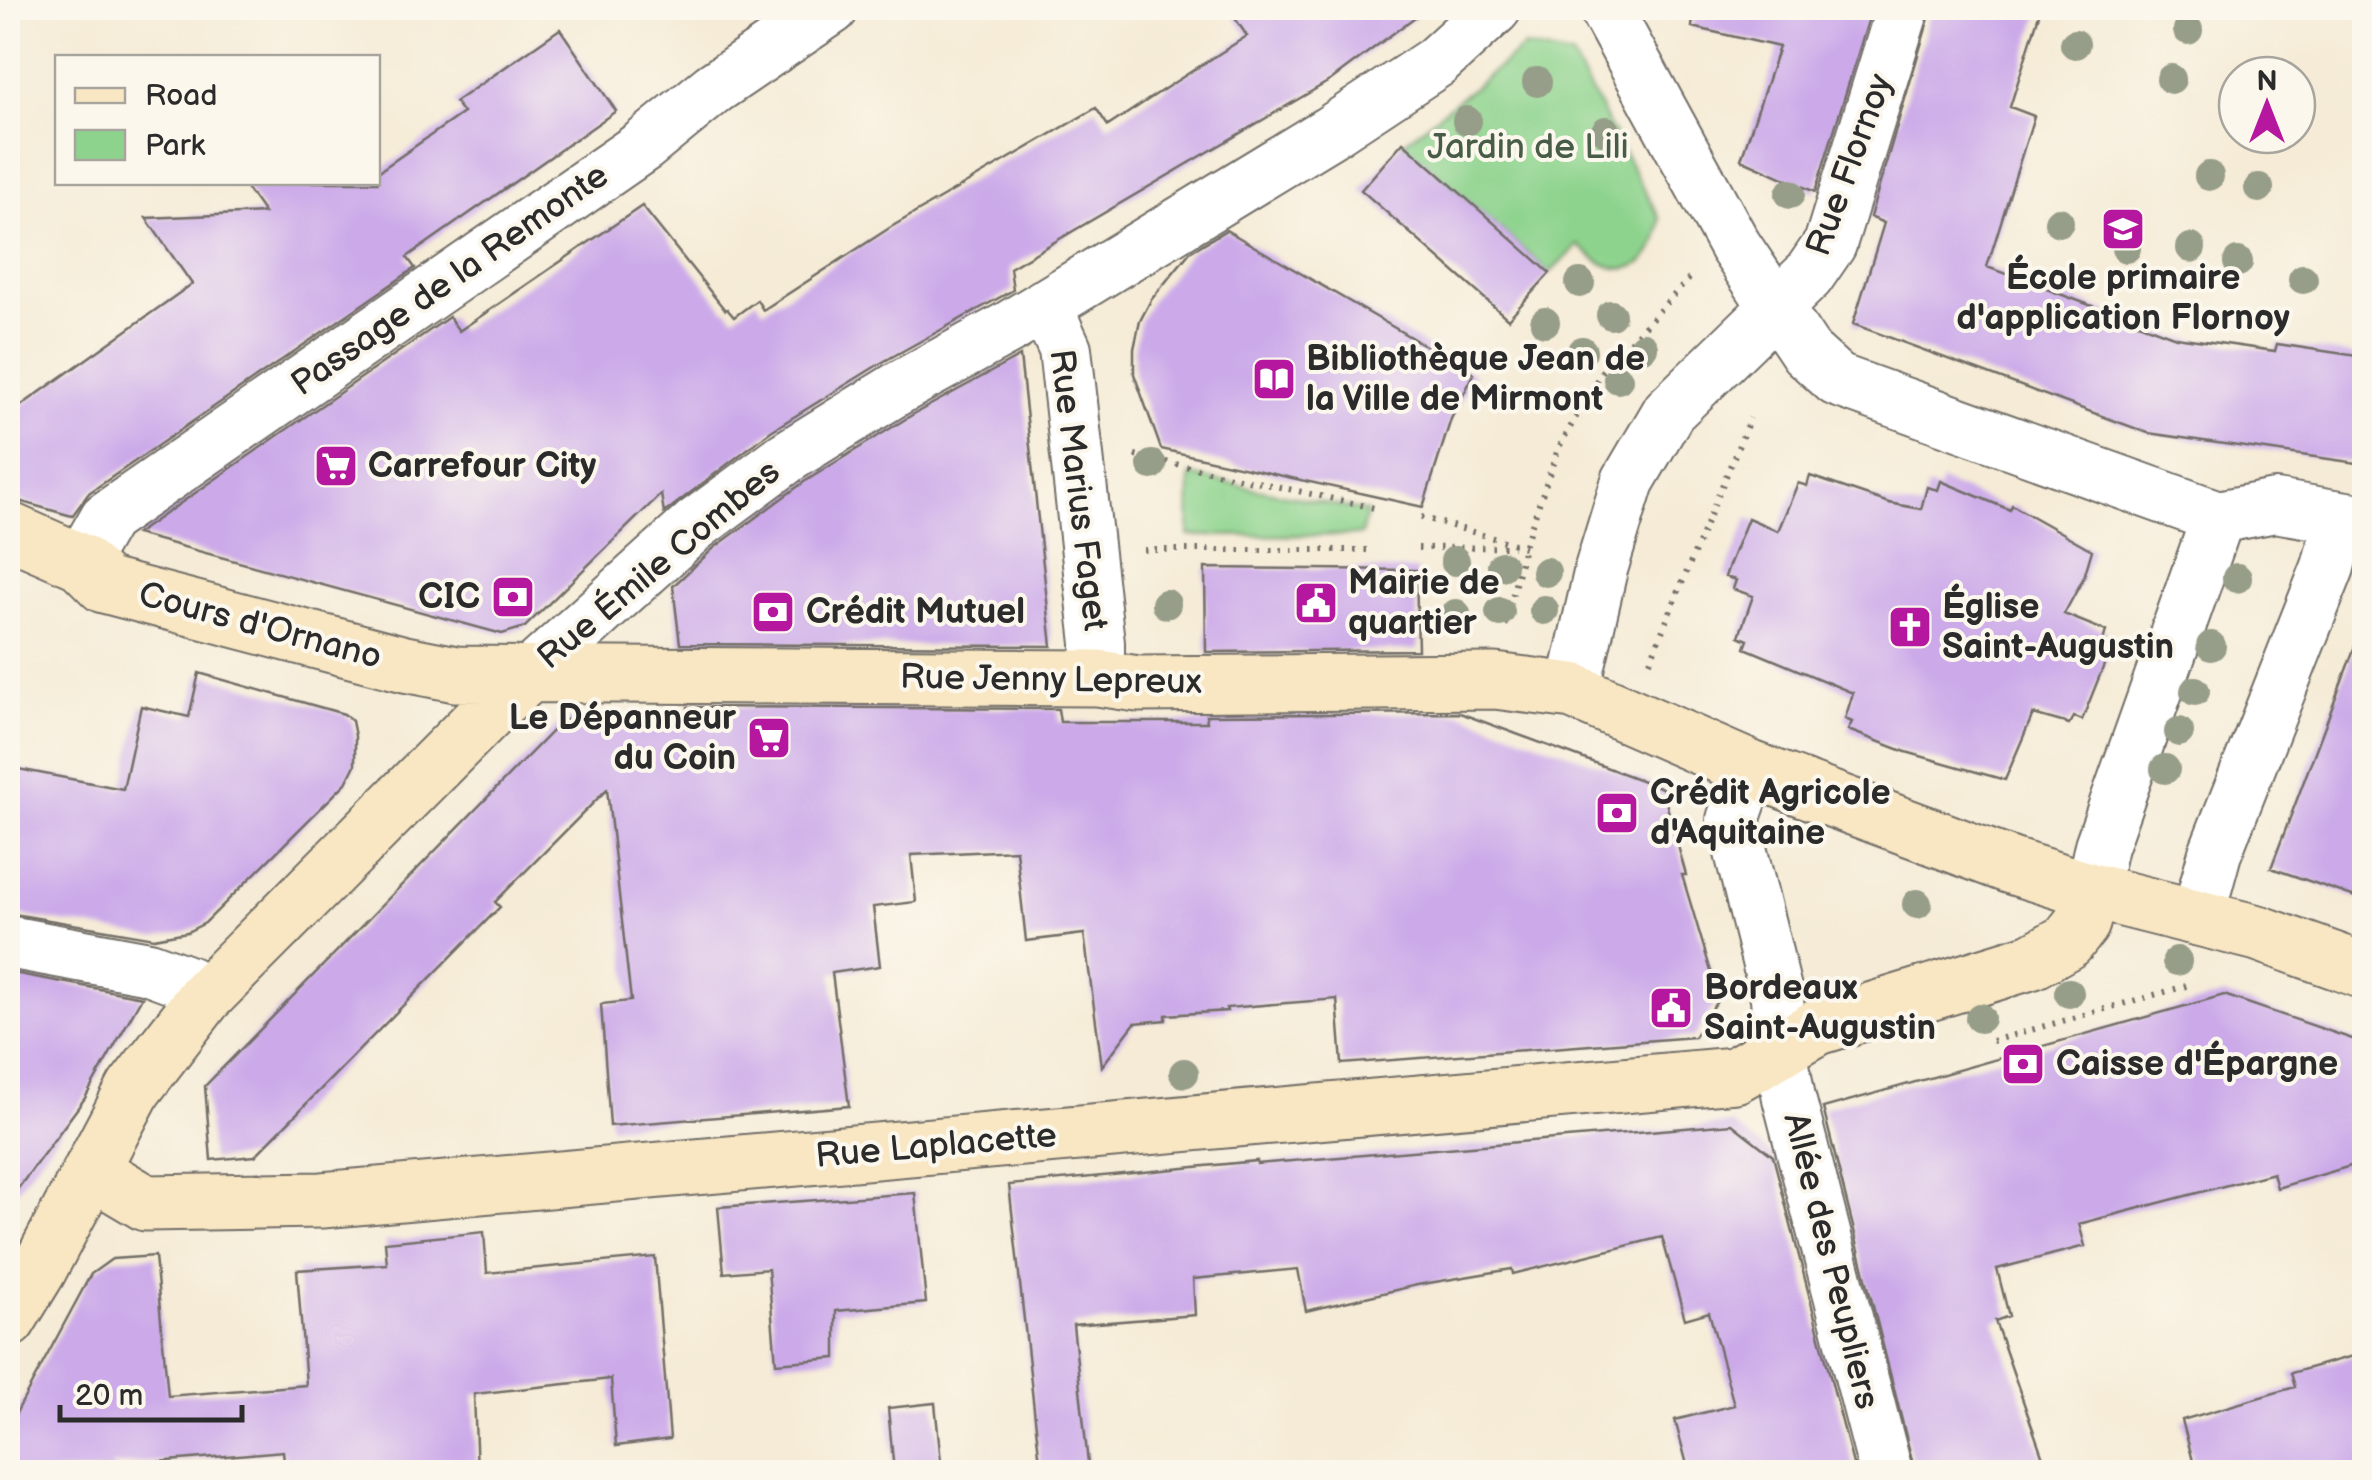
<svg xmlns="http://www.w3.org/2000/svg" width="2372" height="1480" viewBox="0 0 2372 1480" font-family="'Balsamiq Sans',sans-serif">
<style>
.green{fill:#8dd38d;stroke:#5c7f5c;stroke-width:2.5}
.building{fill:#ccaae9}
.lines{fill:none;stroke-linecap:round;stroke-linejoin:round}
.street-casing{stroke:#726e67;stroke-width:56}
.secondary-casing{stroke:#726e67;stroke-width:59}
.path{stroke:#726e67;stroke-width:6;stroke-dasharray:2.5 8;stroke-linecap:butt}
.street{stroke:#fff;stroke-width:52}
.secondary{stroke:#f9e7c3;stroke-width:55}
.tree{fill:#969d88}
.labels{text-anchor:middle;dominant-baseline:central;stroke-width:8;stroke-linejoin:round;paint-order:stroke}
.park-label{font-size:35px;fill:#485d48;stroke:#fbf7ec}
.street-label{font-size:35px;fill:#2b2b2b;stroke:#fbf7ec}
.poi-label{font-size:35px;font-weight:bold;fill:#2b2b2b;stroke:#fbf7ec;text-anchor:start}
</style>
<rect width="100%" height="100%" fill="#fbf7ec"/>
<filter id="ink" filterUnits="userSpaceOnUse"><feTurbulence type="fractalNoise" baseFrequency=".01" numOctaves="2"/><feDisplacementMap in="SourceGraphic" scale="20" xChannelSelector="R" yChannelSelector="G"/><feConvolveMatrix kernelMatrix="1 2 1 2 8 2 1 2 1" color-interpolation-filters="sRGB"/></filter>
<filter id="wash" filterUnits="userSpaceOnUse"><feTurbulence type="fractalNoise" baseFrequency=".0048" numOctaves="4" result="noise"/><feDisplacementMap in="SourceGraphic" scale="40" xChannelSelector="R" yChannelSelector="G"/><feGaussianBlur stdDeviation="2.25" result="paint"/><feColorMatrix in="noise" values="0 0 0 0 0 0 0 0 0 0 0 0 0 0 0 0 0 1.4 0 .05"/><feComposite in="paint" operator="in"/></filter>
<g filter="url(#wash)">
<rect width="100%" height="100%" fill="#f5ebd6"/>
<path class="green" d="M1524 47 1572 57 1660 219C1660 250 1639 280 1604 264 1594 260 1586 251 1578 245L1550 273 1403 143Z
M1190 475 1367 512 1361 535 1189 536Z"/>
<g id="blocks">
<path class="building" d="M1228 8H1427L1331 80 1010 268 1013 290 881 363 771 431 664 513 661 494 525 627 502 634 136 534 449 317 459 331 642 206 725 310 727 309 734 317 757 300 763 310 891 227 1096 108 1108 126 1175 82 1247 36Z
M1694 8H1872L1815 192 1741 159 1779 47 1692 27Z
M1932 8H2041L2010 107 2034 116 1987 267 2176 337 2275 351 2277 344 2364 357V464L2148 433 1853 324 1884 223 1870 217Z
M560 29 616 111 407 257 415 268 89 493 72 516 8 498V415L192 284 146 218 264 213 242 182H378V172L463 113 455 102Z
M1403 142 1550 273 1508 319 1361 190Z
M1226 230 1474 374 1451 419 1423 507 1161 449 1134 374V349L1140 321 1151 300 1190 252Z
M1020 356 1052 646 680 644 673 586 714 548 804 482 912 415Z
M1810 476 1889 503 1921 509 1927 487 1938 490 1941 481 2010 510 2012 505 2092 550 2084 577 2064 614 2106 631 2103 641 2112 645 2082 720 2073 717 2069 724 2033 714 2005 780 1906 752 1848 730 1852 722 1845 719 1853 693 1745 648 1748 640 1739 636 1753 596 1733 589 1736 580 1725 577 1728 568 1748 518 1778 531 1798 483 1807 486Z
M1205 568 1416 570 1418 650 1206 652Z
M2360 633 2364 634V900L2271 868Z
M199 673 344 714 352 721 355 736V765L346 783 205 923 187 932 154 938 8 913V767L123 789 141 706 189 717Z
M688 707 1058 709 1060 722H1207L1206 715 1460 713 1662 788 1686 875H1682L1719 998 1694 1037 1342 1064 1337 999 1226 1008 1227 1011 1166 1015V1020L1135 1023 1102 1066 1084 934 1026 941 1016 850 911 855 916 902 873 907 880 966 832 973 849 1106 610 1126 601 1004 631 1001 607 789 495 902 500 907 255 1156 211 1160 205 1086 563 720H689Z
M8 972 142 997 85 1098 8 1202Z
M2224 995 2364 1043V1162L2277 1188 2273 1173 2079 1224 2085 1246 1997 1269 2009 1316 1995 1321 2048 1472H1915L1823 1108Z
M1732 1124 1773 1156 1855 1472H1689L1675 1420 1734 1405 1709 1312 1685 1319 1662 1237 1513 1274 1512 1269 1417 1285 1306 1311 1298 1269 1193 1279 1195 1315 1073 1325 1089 1472H1041L1009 1185 1257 1161V1164Z
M915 1193 926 1303 836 1311V1358L776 1363 768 1269 724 1273 718 1207Z
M484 1232 487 1273 655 1257 670 1439 616 1446 611 1379 474 1394 477 1472H285L283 1451 110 1466 119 1472H8V1428L91 1274 112 1259 155 1256 168 1396 306 1385 297 1270 387 1264 385 1242Z
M2364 1353V1472H2196L2182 1420 2295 1387 2291 1373Z
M935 1403 942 1472H894L888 1408Z"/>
</g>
</g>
<g filter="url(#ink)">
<use href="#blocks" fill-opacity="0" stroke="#726e67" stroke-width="2.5"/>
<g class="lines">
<defs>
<path id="street" d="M1605 8 1735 246 1806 352 1837 380 2218 517 2101 846 2091 891
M1045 305 1065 349 1098 643V678
M2218 517 2275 506 2364 521
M81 562 106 518 643 146 714 88 832 8
M529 675 695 525 787 457 897 389 1010 327 1330 132 1436 62 1495 8
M1573 691 1601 569 1628 481 1669 411 1808 276 1830 244 1903 8
M1751 769 1733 820 1777 997 1780 1049 1789 1098 1886 1472
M2197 919 2215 853 2328 567 2341 517
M8 942 149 968 187 982 204 998"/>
<path id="secondary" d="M8 530 81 562 104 585 405 664 456 674 1098 678 1138 684 1495 681 1573 691 1751 769 2011 866 2091 891 2258 933 2364 971
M92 1171 146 1203 322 1200 1735 1075 1818 1027 2033 961 2068 941 2082 923 2091 891
M8 1320 38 1271 134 1089 204 998 500 700 529 675"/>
</defs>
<use href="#street" class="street-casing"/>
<use href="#secondary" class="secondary-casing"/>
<path class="path" d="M1135 455 1379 509
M1421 517 1524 547
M1418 548 1513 547
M1144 550H1372
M1505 626 1524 547 1558 449 1602 371 1690 278
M1650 661 1750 418
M1992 1041 2193 984"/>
<use href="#street" class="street"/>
<use href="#secondary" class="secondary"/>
</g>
<g class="tree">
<circle cx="2188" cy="30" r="15"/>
<circle cx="2075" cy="44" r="15"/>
<circle cx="2171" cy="79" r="15"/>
<circle cx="1537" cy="82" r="15"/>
<circle cx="1467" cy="121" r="15"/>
<circle cx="1606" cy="131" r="15"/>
<circle cx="2209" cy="176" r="15"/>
<circle cx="2259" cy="188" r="15"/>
<circle cx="1790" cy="194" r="15"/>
<circle cx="2059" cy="222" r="15"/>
<circle cx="2126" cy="248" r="15"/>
<circle cx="2191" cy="248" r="15"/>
<circle cx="2238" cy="262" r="15"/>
<circle cx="2303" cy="279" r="15"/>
<circle cx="1580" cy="283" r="15"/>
<circle cx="1611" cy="315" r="15"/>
<circle cx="1545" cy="322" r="15"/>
<circle cx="1643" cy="347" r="15"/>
<circle cx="1582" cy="351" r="15"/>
<circle cx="1618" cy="379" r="15"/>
<circle cx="1152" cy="465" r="15"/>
<circle cx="1455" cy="561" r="15"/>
<circle cx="1502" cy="566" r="15"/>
<circle cx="1546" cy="572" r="15"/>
<circle cx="2237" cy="578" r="15"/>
<circle cx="1166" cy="604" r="15"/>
<circle cx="1544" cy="610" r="15"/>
<circle cx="1500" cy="612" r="15"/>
<circle cx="1456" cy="614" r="15"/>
<circle cx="2211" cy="646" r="15"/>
<circle cx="2195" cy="691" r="15"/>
<circle cx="2179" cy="732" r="15"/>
<circle cx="2165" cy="769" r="15"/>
<circle cx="1917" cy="904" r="15"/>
<circle cx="2177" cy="961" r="15"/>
<circle cx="2069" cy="993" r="15"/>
<circle cx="1980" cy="1018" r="15"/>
<circle cx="1184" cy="1073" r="15"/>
</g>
</g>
<defs>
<symbol id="school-square" viewBox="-11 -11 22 22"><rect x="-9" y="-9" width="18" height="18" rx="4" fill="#b5179e" stroke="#fbf7ec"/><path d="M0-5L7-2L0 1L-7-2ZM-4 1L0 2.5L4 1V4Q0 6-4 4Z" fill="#fff"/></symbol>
<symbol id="library-square" viewBox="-11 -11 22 22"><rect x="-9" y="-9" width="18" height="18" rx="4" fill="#b5179e" stroke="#fbf7ec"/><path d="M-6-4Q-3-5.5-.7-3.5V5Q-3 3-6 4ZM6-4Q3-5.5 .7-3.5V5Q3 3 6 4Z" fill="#fff"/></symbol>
<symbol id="supermarket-square" viewBox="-11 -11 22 22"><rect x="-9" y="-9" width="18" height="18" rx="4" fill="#b5179e" stroke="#fbf7ec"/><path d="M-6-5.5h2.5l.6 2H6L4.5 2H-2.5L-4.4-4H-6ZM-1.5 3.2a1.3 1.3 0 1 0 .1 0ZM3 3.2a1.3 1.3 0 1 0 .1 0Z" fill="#fff"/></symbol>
<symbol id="bank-square" viewBox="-11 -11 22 22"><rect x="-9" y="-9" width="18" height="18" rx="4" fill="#b5179e" stroke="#fbf7ec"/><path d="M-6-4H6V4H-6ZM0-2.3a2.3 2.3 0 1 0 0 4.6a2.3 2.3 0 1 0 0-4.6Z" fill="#fff"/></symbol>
<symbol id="civic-square" viewBox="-11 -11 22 22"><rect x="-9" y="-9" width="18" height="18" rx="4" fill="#b5179e" stroke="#fbf7ec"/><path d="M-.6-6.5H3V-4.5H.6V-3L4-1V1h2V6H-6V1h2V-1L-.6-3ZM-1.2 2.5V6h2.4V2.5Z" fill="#fff"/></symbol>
<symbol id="church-square" viewBox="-11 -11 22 22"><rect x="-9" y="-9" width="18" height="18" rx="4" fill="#b5179e" stroke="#fbf7ec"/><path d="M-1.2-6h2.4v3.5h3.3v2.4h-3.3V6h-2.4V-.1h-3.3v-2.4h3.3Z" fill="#fff"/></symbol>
</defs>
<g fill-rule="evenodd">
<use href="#school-square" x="2098" y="204" width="50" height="50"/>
<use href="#library-square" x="1249" y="354" width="50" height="50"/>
<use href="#supermarket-square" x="311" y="441" width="50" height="50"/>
<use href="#bank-square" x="488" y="572" width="50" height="50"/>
<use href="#civic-square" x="1291" y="578" width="50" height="50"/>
<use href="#bank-square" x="748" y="587" width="50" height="50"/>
<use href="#church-square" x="1885" y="602" width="50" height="50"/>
<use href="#supermarket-square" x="744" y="713" width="50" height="50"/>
<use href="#bank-square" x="1592" y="788" width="50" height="50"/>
<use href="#civic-square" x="1646" y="983" width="50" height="50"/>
<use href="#bank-square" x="1998" y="1039" width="50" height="50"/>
</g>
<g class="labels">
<g class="park-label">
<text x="1528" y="147">Jardin de Lili</text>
</g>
<g class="street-label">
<text transform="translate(1850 165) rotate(-70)">Rue Flornoy</text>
<text transform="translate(450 280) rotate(-35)">Passage de la Remonte</text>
<text transform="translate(1078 490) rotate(83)">Rue Marius Faget</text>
<text transform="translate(659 565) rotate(-40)">Rue Émile Combes</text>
<text transform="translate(260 626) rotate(15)">Cours d'Ornano</text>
<text transform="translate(1051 680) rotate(1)">Rue Jenny Lepreux</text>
<text transform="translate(936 1146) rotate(-5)">Rue Laplacette</text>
<text transform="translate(1831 1261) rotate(76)">Allée des Peupliers</text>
</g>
<g class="poi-label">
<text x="2123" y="278" text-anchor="middle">École primaire<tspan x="2123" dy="40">d'application Flornoy</tspan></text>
<text x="1306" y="359">Bibliothèque Jean de<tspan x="1306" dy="40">la Ville de Mirmont</tspan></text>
<text x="368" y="466">Carrefour City</text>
<text x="1348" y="583">Mairie de<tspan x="1348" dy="40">quartier</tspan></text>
<text x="480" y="597" text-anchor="end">CIC</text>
<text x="1942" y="607">Église<tspan x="1942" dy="40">Saint-Augustin</tspan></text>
<text x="806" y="612">Crédit Mutuel</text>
<text x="736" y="718" text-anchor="end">Le Dépanneur<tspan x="736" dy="40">du Coin</tspan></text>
<text x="1650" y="793">Crédit Agricole<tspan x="1650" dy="40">d'Aquitaine</tspan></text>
<text x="1704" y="988">Bordeaux<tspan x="1704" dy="40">Saint-Augustin</tspan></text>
<text x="2056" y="1064">Caisse d'Épargne</text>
</g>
</g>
<rect width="2372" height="1480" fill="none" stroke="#fbf7ec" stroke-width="40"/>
<rect x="55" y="55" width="325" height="130" fill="#fbf7ec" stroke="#a8a59f" stroke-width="2.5"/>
<rect x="75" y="88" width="50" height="15" fill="#f9e7c3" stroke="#a8a59f" stroke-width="2.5"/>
<text x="145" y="105" font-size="30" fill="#2b2b2b">Road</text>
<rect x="75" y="130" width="50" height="30" fill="#8dd38d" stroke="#a8a59f" stroke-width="2.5"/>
<text x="145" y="155" font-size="30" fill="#2b2b2b">Park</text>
<g transform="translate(2267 105)"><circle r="48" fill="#fbf7ec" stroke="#a8a59f" stroke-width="2.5"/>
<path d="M0-8L18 38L0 25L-18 38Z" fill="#b5179e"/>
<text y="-15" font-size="28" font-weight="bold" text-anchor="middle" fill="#2b2b2b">N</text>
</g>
<path d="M60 1405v15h182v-15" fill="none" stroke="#2b2b2b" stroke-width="5"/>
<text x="75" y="1405" font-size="30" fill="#2b2b2b" stroke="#fbf7ec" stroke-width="8" paint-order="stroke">20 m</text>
</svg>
